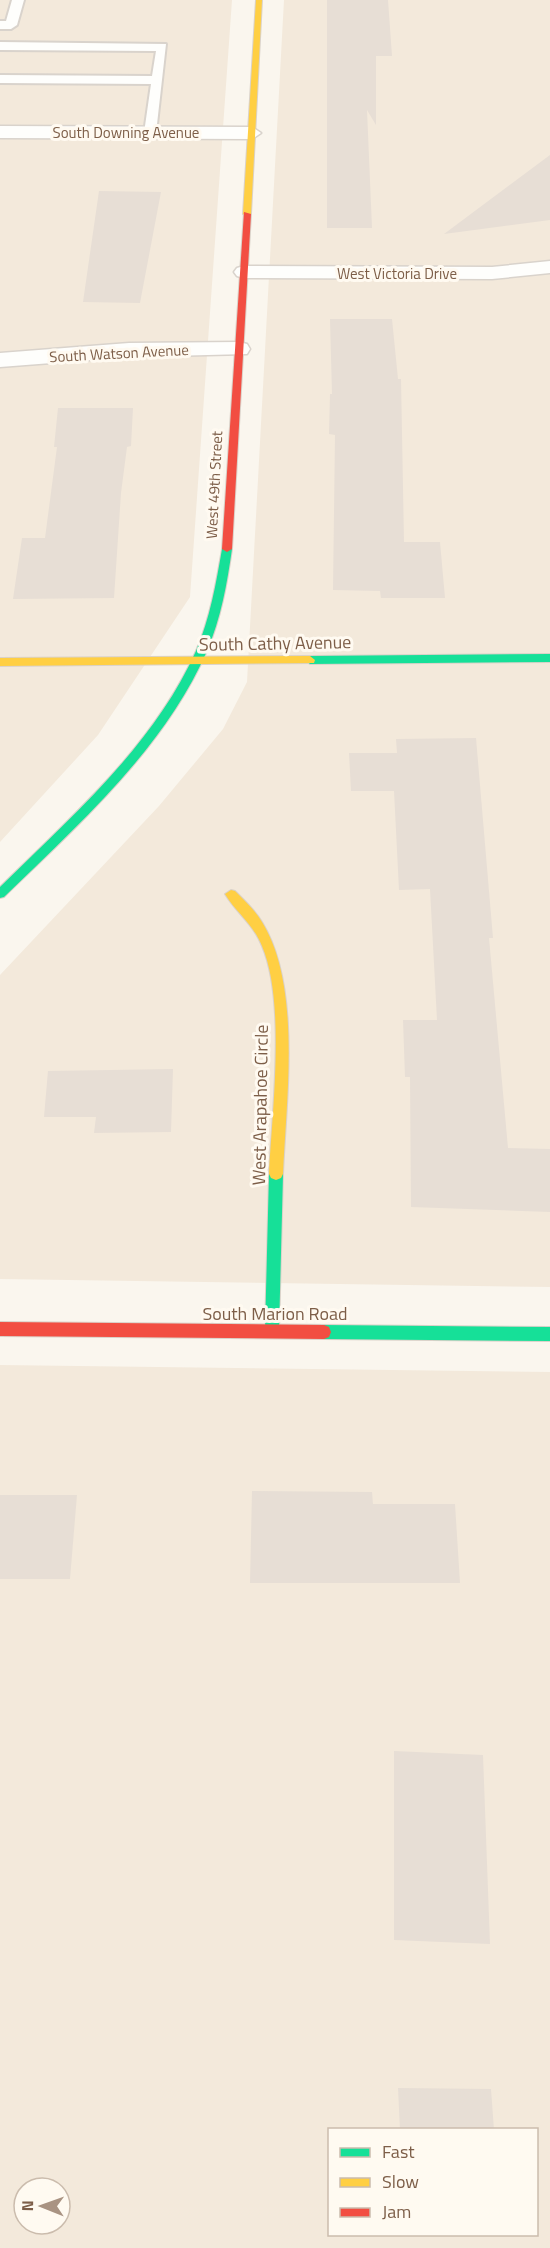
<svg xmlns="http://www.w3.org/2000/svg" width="550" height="2248" viewBox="0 0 550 2248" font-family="'Titillium Web',sans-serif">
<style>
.residential{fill:#f3e9db;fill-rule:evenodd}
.building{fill:#e7ded5}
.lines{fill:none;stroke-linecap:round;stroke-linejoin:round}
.lane-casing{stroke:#d9d3cc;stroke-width:4}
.street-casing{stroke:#d9d3cc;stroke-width:3}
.fast-casing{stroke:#dad2c9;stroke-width:2}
.slow-casing{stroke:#dad2c9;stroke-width:2}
.jam-casing{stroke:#dad2c9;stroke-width:2}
.lane{fill:#fefefc;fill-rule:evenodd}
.street{fill:#fefefc;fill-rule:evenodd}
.fast{fill:#16e098;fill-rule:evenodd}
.slow{fill:#ffcf43;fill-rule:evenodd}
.jam{fill:#f24e42;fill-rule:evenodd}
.labels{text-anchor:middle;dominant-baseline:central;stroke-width:6;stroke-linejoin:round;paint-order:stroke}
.far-street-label{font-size:15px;fill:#7d5e48;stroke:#fffaf1}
.street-label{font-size:18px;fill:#7d5e48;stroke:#fffaf1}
</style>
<rect width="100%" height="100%" fill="#faf6ee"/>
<path class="residential" d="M0 0H232L190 597 98 735 0 842Z
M284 0H550V1287L0 1279V975L159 806 223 729 247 682Z
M0 1365 550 1372V2248H0ZM330 2130H536V2234H330ZM24 2188H60V2224H24Z"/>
<path class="building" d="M327 0H388L392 56H376V125L367 110 372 228H327Z
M550 155V220L444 234Z
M99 191 161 192 140 303 83 302Z
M330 319H392L398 379H401L404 542H440L445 598H381L380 591 333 590 335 435 329 434 330 394H332Z
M58 408H133L131 446 127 447 121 493 114 598 13 599 22 538H45L57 447H54Z
M476 738 493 938H489L508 1148 550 1149V1212L411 1207 410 1077H405L403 1020H437L430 889 399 890 394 791H351L349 753H397L396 739Z
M173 1069 171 1132 94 1133 96 1117H44L48 1071Z
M252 1491 372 1492 373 1504H455L460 1583H250Z
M0 1495H77L70 1579H0Z
M394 1751 483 1755 490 1944 394 1940Z
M398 2088 491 2089 494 2130H400Z"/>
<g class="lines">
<defs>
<path id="lane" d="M12 0H24L17 25 11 29H0V21H6Z
M0 42 166 44 156 133 150 137 144 133 151 84 0 83V75L152 76 156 51 0 50Z"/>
<path id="street" d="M0 126 252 127 261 133 252 139 0 138Z
M550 261V273L492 279 244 278 237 276 234 272 237 268 244 266 492 267Z
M239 342 247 344 250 349 247 354 129 357 0 367V353L129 343Z"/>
<path id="fast" d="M227 546 232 549C227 584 221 618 207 651 164 749 79 824 4 897L0 898V887C72 816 154 745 196 651 210 618 216 584 222 549Z
M550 654V662L310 664 305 660 310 656Z
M276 1168 281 1170 283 1174 279 1331 277 1336 272 1338 267 1336 265 1331 269 1174 271 1170Z
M324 1325 550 1327V1341L324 1339 319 1337 317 1332 319 1327Z"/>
<path id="slow" d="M256 0H262L251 214 247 216 243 214Z
M310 656 315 660 314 663 0 666V658Z
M231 890 235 891C245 901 255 910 262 922 302 987 286 1100 283 1174L281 1178 276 1180 271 1178 269 1174C272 1112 286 1002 262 946 252 922 237 914 225 894Z"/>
<path id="jam" d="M244 212 251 214 232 549 227 552 222 549Z
M0 1322 324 1325 329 1327 331 1332 329 1337 324 1339 0 1336Z"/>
</defs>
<use href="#lane" class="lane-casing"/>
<use href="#street" class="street-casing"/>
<use href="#fast" class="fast-casing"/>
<use href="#slow" class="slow-casing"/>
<use href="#jam" class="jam-casing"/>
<use href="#lane" class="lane"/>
<use href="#street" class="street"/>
<use href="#fast" class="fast"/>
<use href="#slow" class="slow"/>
<use href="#jam" class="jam"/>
</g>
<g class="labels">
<g class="far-street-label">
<text x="126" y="132">South Downing Avenue</text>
<text x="397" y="273">West Victoria Drive</text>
<text transform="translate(119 353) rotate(-3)">South Watson Avenue</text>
<text transform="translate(214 485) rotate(-87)">West 49th Street</text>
</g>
<g class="street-label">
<text transform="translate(275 643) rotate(-1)">South Cathy Avenue</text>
<text transform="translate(260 1105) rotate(-89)">West Arapahoe Circle</text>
<text x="275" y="1313">South Marion Road</text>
</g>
</g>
<rect x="328" y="2128" width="210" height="108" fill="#fffaf1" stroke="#cbbcad" stroke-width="1.5"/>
<rect x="340" y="2148" width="30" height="9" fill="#16e098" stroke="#cbbcad" stroke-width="1.5"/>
<text x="382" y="2158" font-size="18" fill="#7d5e48">Fast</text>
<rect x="340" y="2178" width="30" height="9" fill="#ffcf43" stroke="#cbbcad" stroke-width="1.5"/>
<text x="382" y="2188" font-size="18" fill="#7d5e48">Slow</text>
<rect x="340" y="2208" width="30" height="9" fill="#f24e42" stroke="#cbbcad" stroke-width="1.5"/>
<text x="382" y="2218" font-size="18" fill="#7d5e48">Jam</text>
<g transform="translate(42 2206) rotate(271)"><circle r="28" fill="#fffaf1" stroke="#cbbcad" stroke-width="1.5"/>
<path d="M0-4.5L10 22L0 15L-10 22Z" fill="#a99382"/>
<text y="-9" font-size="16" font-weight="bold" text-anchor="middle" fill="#7d5e48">N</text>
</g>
</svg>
